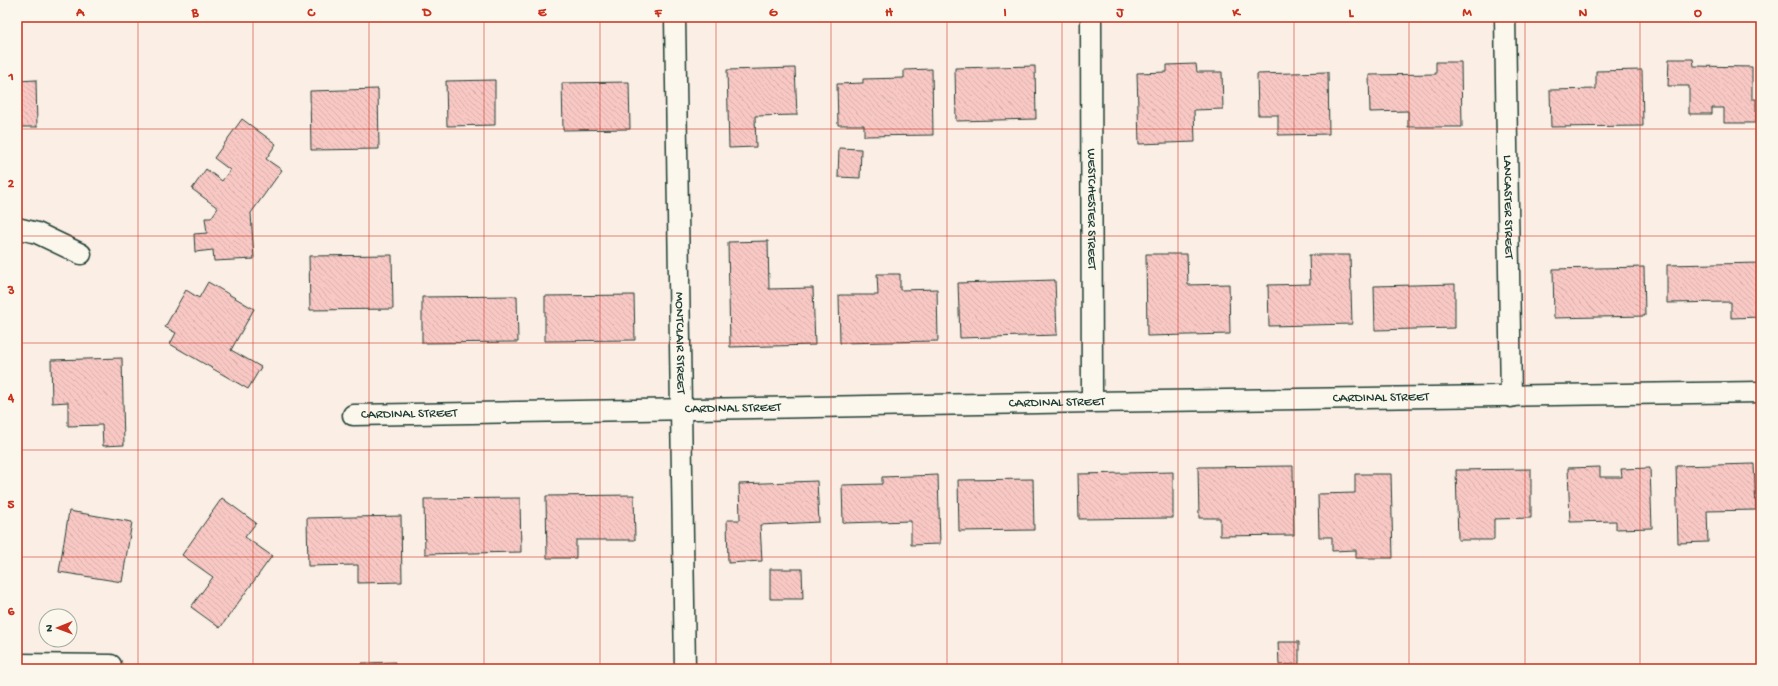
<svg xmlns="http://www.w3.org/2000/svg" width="1778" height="686" viewBox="0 0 1778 686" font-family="'Gochi Hand',sans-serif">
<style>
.building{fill:url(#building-back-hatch);stroke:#1f3d34}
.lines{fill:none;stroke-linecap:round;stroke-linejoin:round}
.minor-casing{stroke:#1f3d34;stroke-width:23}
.minor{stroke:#fbf7ec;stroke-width:20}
.grid{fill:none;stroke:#c8321e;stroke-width:1;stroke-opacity:0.55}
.labels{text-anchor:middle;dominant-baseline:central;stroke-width:3;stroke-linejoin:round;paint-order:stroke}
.street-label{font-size:13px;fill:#1f3d34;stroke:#fbf7ec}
.neatline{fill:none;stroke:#c8321e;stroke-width:1.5}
.grid-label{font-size:13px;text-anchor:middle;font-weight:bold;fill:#c8321e}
</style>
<defs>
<pattern id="building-back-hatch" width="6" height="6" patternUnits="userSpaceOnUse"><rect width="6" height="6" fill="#f9c8c4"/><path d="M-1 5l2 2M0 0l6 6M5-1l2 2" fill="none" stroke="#d5ada9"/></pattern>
</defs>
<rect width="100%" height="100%" fill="#fbeee4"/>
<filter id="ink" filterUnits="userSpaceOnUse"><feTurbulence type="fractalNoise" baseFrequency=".025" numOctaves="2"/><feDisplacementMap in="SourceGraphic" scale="8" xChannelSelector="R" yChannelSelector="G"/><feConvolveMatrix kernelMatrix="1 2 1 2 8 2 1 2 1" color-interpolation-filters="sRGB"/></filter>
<g filter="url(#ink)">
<path class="building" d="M1669 59H1693L1694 66 1752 67V99H1756V123H1724V108H1712V114H1689V86H1668Z
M1436 62H1461L1462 127H1408V111L1370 112 1369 75 1436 74Z
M1196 64 1197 72H1222L1223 109 1194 110 1195 142 1139 144 1137 73 1167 72V65Z
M1035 66 1036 119 956 121 955 68Z
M795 68 797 115 755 116 756 147 729 148 727 70Z
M932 69 933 135 864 136V125H838L837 84 863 83V79L904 78V70Z
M1642 70 1643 126 1551 127 1550 90 1596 89V71Z
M1328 72 1329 134 1278 135V115H1258L1257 74Z
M36 80 37 127H19L20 151H17V81Z
M495 80V125L447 126 446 81Z
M629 82 630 129 563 130 562 83Z
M378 89 379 149 311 150 310 91Z
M242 119 276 144 266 159 282 170 251 213 254 259 214 261 213 250 195 252 194 234 207 233 205 218H211L218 208 192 189 206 169 222 181 230 170 214 158Z
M839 148 861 149 860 178 838 177Z
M768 241 769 289 813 288 815 345 730 347 728 242Z
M1146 254H1187L1188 285 1229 284 1230 334 1147 336Z
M392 255 393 309 310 310 309 256Z
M1309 255H1350L1352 324 1269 326 1268 285 1310 284Z
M1761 263V317L1731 318V302L1667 303V265Z
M1644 267 1645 316 1554 318 1553 269Z
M877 274H900V290L937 289 938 341 840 343 839 295H878Z
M1055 280 1057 335 960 338 958 283Z
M208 282 254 309 231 350 261 367 248 389 170 344 176 333 165 327 186 290 199 298Z
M1455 284V328L1375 330 1374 286Z
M634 295 635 340 545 341V296Z
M517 296 518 342 422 343V297Z
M122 358 124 445 103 446 102 425 68 426V402L52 403 51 360Z
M1754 464 1756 510 1707 511 1708 542 1678 543 1676 466Z
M1293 466 1294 535 1220 536V518H1199L1198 467Z
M1600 467V477H1622L1621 469 1650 468 1652 528 1616 529V521L1570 522 1568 468Z
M1531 469V518L1494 519V540H1458L1456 470Z
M1173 472V518L1079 519 1078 474Z
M1355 474H1391L1393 558H1356V550L1332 551V537H1319L1318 494 1355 493Z
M938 475 940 544 911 545V521L843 523 842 485 882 484V477Z
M1033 479 1034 530 959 531 958 480Z
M817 481 819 522 760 525 762 561 728 563 727 520H740L739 484Z
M634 495 635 540H576V558H547L546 496Z
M222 498 256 523 245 537 272 556 220 628 191 607 213 577 182 555Z
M520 498 521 552 425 554 424 499Z
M69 511 132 522 122 582 59 572Z
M401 516 402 582 358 583V565L308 566 307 518Z
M770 569H802L803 599H770Z
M1278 642H1299V664L1279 665Z
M395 662V669H363L362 663Z"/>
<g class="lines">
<defs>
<g id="minor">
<path id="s1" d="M675 17 685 669"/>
<path id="s2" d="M1091 17 1092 402"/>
<path id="s3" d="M1505 17 1511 397"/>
<path d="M17 228 37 233 81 254"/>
<path id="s4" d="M353 415 1092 402 1761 392"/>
<path d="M17 664 111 665V669"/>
</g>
</defs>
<use href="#minor" class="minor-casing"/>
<use href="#minor" class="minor"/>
</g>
</g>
<path class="grid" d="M138 17V669M253 17V669M369 17V669M484 17V669M600 17V669M716 17V669M831 17V669M947 17V669M1062 17V669M1178 17V669M1294 17V669M1409 17V669M1525 17V669M1640 17V669M17 129H1761M17 236H1761M17 343H1761M17 450H1761M17 557H1761"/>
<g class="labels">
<g class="street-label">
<text stroke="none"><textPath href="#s3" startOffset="190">LANCASTER STREET</textPath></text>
<text stroke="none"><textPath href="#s2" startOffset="192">WESTCHESTER STREET</textPath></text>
<text stroke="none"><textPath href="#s1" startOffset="326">MONTCLAIR STREET</textPath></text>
<text stroke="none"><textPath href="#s4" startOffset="1028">CARDINAL STREET</textPath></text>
<text stroke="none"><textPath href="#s4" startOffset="704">CARDINAL STREET</textPath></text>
<text stroke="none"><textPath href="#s4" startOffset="380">CARDINAL STREET</textPath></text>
<text stroke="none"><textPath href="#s4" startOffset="56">CARDINAL STREET</textPath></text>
</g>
</g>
<rect width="1778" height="686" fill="none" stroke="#fbf7ec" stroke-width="44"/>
<g transform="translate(58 628) rotate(269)"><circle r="19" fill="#fbf7ec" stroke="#a3ada2"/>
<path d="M0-3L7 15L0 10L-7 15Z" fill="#c8321e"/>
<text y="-6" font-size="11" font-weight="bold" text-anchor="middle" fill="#1f3d34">N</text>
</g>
<rect x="22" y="22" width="1734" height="642" class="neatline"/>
<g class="grid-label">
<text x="80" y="16">A</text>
<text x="195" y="16">B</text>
<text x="311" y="16">C</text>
<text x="427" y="16">D</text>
<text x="542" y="16">E</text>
<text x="658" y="16">F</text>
<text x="773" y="16">G</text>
<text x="889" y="16">H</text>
<text x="1005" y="16">I</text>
<text x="1120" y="16">J</text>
<text x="1236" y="16">K</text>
<text x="1351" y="16">L</text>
<text x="1467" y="16">M</text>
<text x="1583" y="16">N</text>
<text x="1698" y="16">O</text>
<text x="11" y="80">1</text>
<text x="11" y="187">2</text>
<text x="11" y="294">3</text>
<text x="11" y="401">4</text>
<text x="11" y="508">5</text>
<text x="11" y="615">6</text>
</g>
</svg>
